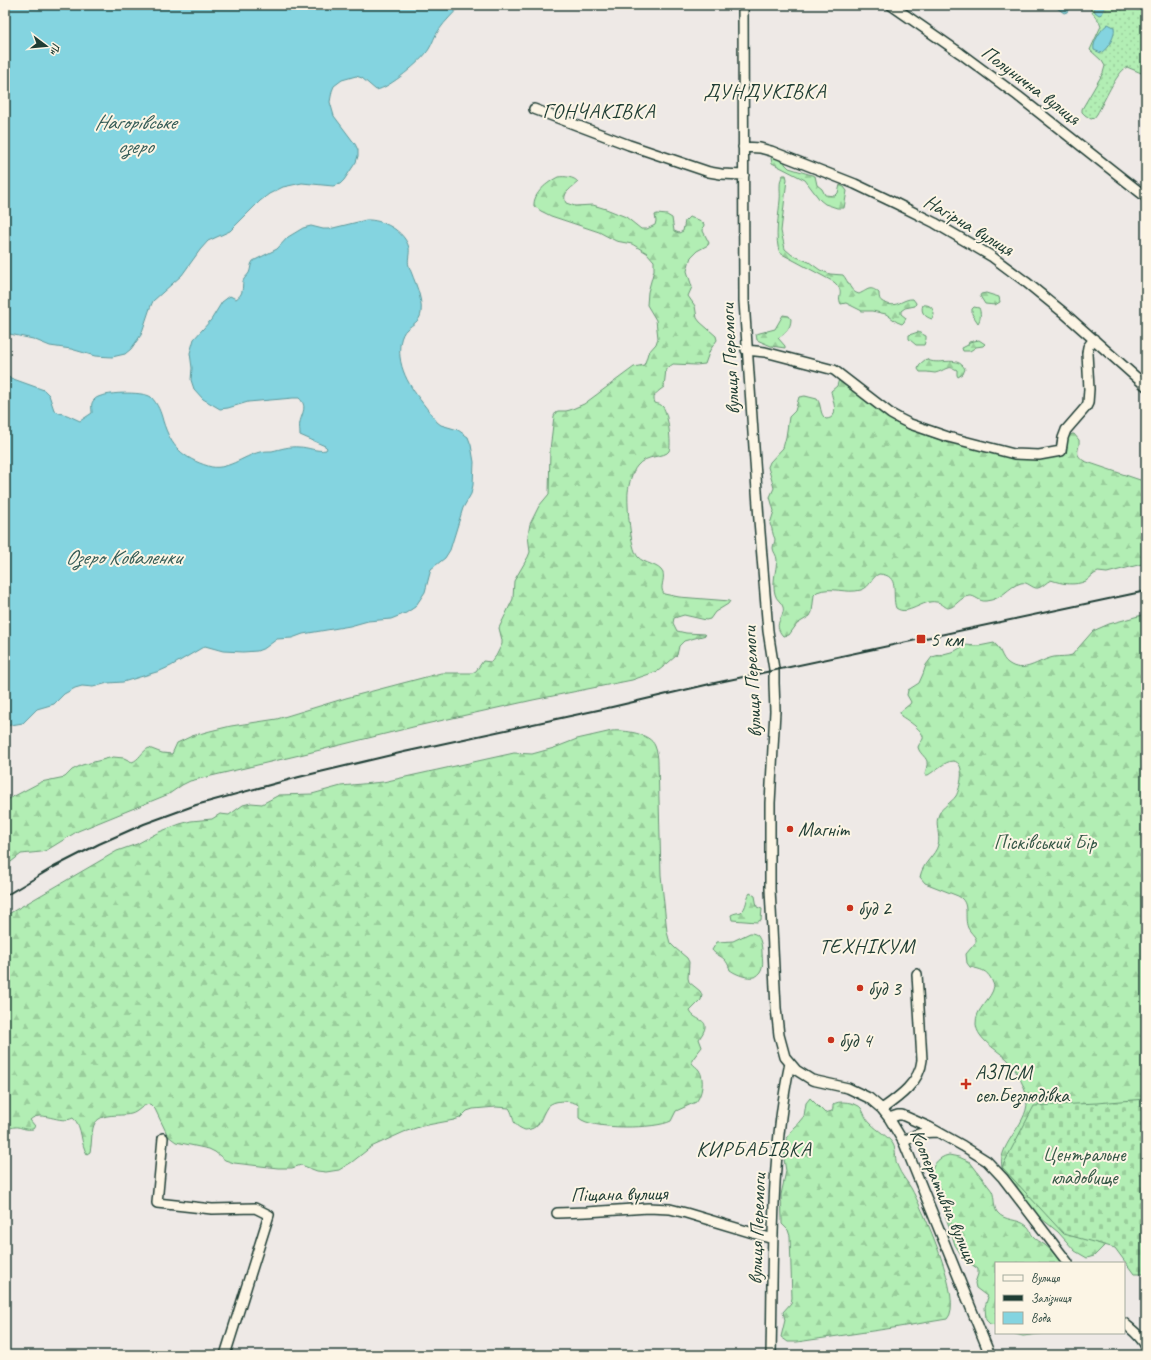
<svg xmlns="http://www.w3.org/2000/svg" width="1151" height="1360" viewBox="0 0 1151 1360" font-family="Caveat,sans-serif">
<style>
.grass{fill:url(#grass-dots);stroke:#689674}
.forest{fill:url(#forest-firs);stroke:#689674}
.cemetery{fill:url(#cemetery-stones);stroke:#689674}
.water{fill:#84d4e0;stroke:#5c989b}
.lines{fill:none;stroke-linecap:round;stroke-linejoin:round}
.minor-casing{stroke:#1f3d34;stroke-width:12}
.minor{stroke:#fcf5e5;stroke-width:9}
.rail{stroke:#1f3d34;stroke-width:2}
.poi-dot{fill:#c8321e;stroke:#fcf5e5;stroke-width:1.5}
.labels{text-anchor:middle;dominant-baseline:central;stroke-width:4;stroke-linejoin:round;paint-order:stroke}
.street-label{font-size:20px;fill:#1f3d34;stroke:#fcf5e5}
.poi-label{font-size:20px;fill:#1f3d34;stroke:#fcf5e5;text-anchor:start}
.park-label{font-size:20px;fill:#355847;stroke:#fcf5e5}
.neighbourhood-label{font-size:21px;letter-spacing:1px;fill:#1f3d34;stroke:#fcf5e5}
.water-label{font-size:21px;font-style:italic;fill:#335b56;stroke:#fcf5e5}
</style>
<defs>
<pattern id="grass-dots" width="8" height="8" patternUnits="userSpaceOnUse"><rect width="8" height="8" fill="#b2eeb4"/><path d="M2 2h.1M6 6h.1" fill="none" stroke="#99cd9b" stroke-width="1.8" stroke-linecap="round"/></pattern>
<pattern id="forest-firs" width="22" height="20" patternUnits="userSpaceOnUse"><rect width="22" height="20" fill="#b2eeb4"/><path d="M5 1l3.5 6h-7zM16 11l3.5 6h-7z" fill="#99cd9b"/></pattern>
<pattern id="cemetery-stones" width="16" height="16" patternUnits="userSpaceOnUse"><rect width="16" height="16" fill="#b2eeb4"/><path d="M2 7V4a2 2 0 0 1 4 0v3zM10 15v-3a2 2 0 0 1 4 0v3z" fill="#99cd9b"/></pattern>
</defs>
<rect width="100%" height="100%" fill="#eee9e6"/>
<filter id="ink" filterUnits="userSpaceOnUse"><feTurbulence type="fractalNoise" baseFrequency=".025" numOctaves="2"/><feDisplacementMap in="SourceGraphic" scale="8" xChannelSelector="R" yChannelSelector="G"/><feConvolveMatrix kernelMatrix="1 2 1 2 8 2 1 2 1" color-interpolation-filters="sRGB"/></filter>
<g filter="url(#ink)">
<path class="grass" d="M1090 5H1146V75L1127 67C1116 73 1104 102 1097 114L1094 118 1091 119 1085 115 1082 112V109L1103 73 1105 66 1102 61 1090 50 1101 26C1099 17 1090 15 1090 5Z"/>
<path class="forest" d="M774 156 785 160V164L789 168 815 176 817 185 822 189 825 195 835 196 838 193 840 185 844 187 847 191 844 208H837L825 204 820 200 805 180 772 163 771 158Z
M783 175H786L787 179 781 231 785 249 792 255 809 262 820 270 830 274 843 275C849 282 850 292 859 294 868 290 870 285 879 293 879 299 880 301 885 303 897 309 903 298 913 299L916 303 915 306 905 308 901 311V314L906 318 904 322 902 324 897 322 886 314 872 311H862L846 303 841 304C836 294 846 293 834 282L780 253C774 241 779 213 780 200 781 192 778 182 783 175Z
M558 177C565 176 574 177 578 182 572 188 561 193 566 203L575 206 593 205 606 209 626 217 641 229H647L655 225 656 221 655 215 657 214 667 215 672 218 674 231 679 233 683 231 685 221 689 217 699 220 704 224 703 231 709 243 708 245 697 251 691 257 689 263 687 271 692 287 688 296 695 306 697 318 700 322 716 336 717 340 710 350 705 364 696 365 673 364 666 369 664 387C659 391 651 395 655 403 658 404 661 404 663 407 668 413 672 445 669 451 665 458 646 454 637 466 632 472 629 483 628 492 627 504 630 548 638 557 644 564 659 564 663 573 665 581 659 587 664 594L679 597 730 601 728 604 715 612 710 619 706 620 684 615 674 618 673 623 677 631 686 633 705 634 706 635 684 641 679 646 677 655 668 663 658 671 632 680 533 700 417 726 308 753 190 781 182 785 169 794 78 831 47 850 41 852 21 854 11 862 5 864V801L41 782 65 777 72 770 82 765 113 757 124 758 132 762C139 760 142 751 149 748L162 753 172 754 177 743 192 736 210 731 231 726 277 719 346 698 441 673H472L476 671 483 661 491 662 496 656 502 644V640L499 628 513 599 514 581 528 557 530 552 528 535 530 524 539 506 549 494 550 450 554 416 556 412 558 411H566L570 410 584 404 634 367 644 365 646 360 648 353 656 344 658 338 656 320 647 305 648 292 654 270V261L647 253 632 244 616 241 599 232 551 216 541 211 534 206C533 193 548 182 558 177Z
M986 293 999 297 1000 302 995 305 985 304 980 296 981 294Z
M923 305C929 304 934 308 934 315L932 319C925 317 920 312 923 305Z
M974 307 979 308C981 312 981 319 978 323L972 314V309Z
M783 315 789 316 791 319C791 328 785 334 778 338L785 346V348L771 346 757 340 756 334 775 329Z
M918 332 926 336V339L924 345H916L909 339V335Z
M979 340 985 344 983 346 976 347 970 351H963L962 348 968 345 969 342Z
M926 359C938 367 957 354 965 369L963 374 958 377 957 375V370C947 364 945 371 935 373L927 372H920L918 369 920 364Z
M839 379 850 386 867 401 875 407 895 413 963 439 1047 456 1069 436 1072 434H1074L1079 440C1080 451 1073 453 1084 461L1146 482V563L1107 573 1098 572C1093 574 1090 578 1086 581 1075 586 1062 584 1051 580 1046 582 1043 587 1038 588 1032 589 1028 581 1021 583 1007 587 1004 599 986 601 979 602 975 595 969 596 960 597 956 607 948 608 944 607 941 602 936 602 923 599 908 617 896 608 891 594 901 575 879 574 871 577 871 587 861 590 846 594 831 586 817 592L814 595 812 612 810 616 797 624 789 635 783 636C771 623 786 617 783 607 782 602 776 600 775 594 772 583 776 571 777 560 777 555 773 552 773 548 773 545 775 542 775 539 772 534 773 529 770 524L774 511 770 497 774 488 768 467 770 462 783 448 786 437 789 417 795 411 799 397 805 396 817 399C822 405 819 414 826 419 841 418 832 399 831 391L837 386Z
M1146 614V1272L1113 1237 1094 1256 1087 1258 1075 1251 1058 1232 1036 1214 1003 1171C994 1146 1028 1126 1027 1101 1027 1089 1015 1068 1008 1060 998 1050 977 1040 976 1024 975 1008 992 1000 994 986 989 971 984 970 970 967L967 963 966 954 976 942V939C974 935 970 932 968 928 963 916 971 903 958 896L925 883 920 877C923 862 935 856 938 845 941 835 934 824 939 814 942 807 951 803 956 796 960 789 967 762 953 761 945 761 935 771 928 775H925C925 771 928 766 927 761 925 756 919 753 918 747 919 744 922 741 923 739 925 731 907 720 901 716L900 712 910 704 911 702 907 695 908 690 919 683 923 674 926 665 932 657 955 651 965 645 979 646 994 643C1001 648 1001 658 1008 663 1024 675 1038 660 1054 657 1060 656 1067 657 1072 655L1093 631 1109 624Z
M612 731C624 730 650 733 655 746 657 751 658 757 658 762L661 875 667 932 670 943 675 948 687 958 689 962 688 978 689 982 700 991 702 995 701 1000 690 1011C695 1023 715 1017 699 1039L702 1047 692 1060V1063C694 1066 697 1067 699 1070 705 1079 702 1095 696 1102L676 1111 671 1121C656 1129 592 1130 579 1118V1106L577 1104C569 1100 551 1099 546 1109 540 1119 540 1129 525 1130 509 1124 516 1118 509 1108L496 1107 473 1109 467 1111 460 1118 454 1120 422 1126 404 1132 371 1147 352 1162 339 1170 326 1172 317 1171 301 1165 292 1168H278L234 1163 225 1160 215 1152 209 1149 176 1142 168 1136 155 1109 150 1104C141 1105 139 1112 131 1114 119 1117 97 1111 93 1128 91 1136 92 1144 90 1152L87 1154C80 1144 83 1126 73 1118 60 1125 41 1109 30 1120L35 1126 33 1129C20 1131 19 1122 5 1131V916L117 851 137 844 159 832 180 824 191 821 212 819 220 814 229 815 243 805 251 803 262 804 279 795 312 794 341 786 383 782 514 753 532 754 554 748 577 739Z
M750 893 755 896 757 907 762 909 761 920 757 922 732 920 731 915C734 913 738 913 741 912 747 908 746 898 750 893Z
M750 933C753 933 756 934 758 936 761 940 762 947 762 952 762 957 764 965 761 971 756 983 737 975 730 970 726 955 717 957 712 950L717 942 733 941Z
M810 1098 825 1113 832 1111C833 1109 833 1107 833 1105 837 1099 858 1103 861 1108 865 1114 864 1117 871 1124 877 1130 889 1137 893 1144 897 1151 894 1160 898 1167 901 1175 907 1181 911 1188 922 1208 965 1302 947 1319L893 1328 797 1342H788L781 1337 785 1320 783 1312 791 1303 792 1298 790 1236 788 1230 782 1224V1219L781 1195 786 1171 783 1153 785 1142 790 1133 804 1116 806 1103Z
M949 1155 959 1157 970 1162 992 1191C995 1198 993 1206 997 1212 1005 1222 1018 1218 1027 1226 1031 1229 1030 1233 1033 1236 1036 1240 1041 1242 1045 1245 1052 1250 1057 1257 1062 1263H996V1325L990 1324 986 1320 985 1307 988 1297 976 1288 975 1283 978 1274V1269L964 1259 955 1245 942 1205 941 1188 931 1179C930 1168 937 1157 949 1155Z
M1011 1333H1047L1023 1336Z"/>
<path class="cemetery" d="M1146 1099V1274H1134L1115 1248 1064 1234 1002 1167 1034 1106 1097 1103Z"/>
<path class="water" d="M5 5H461C454 13 445 21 439 30 434 36 433 43 429 49 422 61 388 89 376 90L362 78 356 76 342 80 334 86 332 91 330 102 334 116 355 144 358 150V156L356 162 344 180 340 184 333 186 302 183 283 187 269 194 260 201 230 231 208 241 200 250 182 275 153 301 150 308 141 335 131 349 125 354 112 357 95 356 71 349 50 346 33 339 5 333Z
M1057 5H1070V6L1067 12 1064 13 1057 8Z
M1093 5H1106L1102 14 1099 15 1095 12Z
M1108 24 1114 27C1116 36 1108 48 1101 53L1094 50C1092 42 1102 28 1108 24Z
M366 220C382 219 405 231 409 248 410 254 407 260 409 266 414 281 423 297 421 313 420 321 413 324 407 329 400 335 399 348 400 357 403 383 423 402 437 422L441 425 458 430 468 437 471 445 474 462 473 485 471 494 463 508 450 550 445 558 431 569 425 592 415 607 406 613 391 619 368 621 350 626 303 634 292 638 277 639 265 648 257 651 243 652 223 651 205 646 171 666 160 671 123 682 108 683 93 687 82 686 75 688 64 694 54 704 37 709 23 723 5 726V376L44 390 49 395 54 410 59 413 67 415 80 421 92 413C92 408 90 403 95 399 102 392 143 391 151 397 158 404 161 413 163 421 171 447 183 458 208 466 226 472 243 456 260 452 264 451 268 451 272 451 281 449 289 446 299 447 308 447 317 452 326 450L327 448 325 446 300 435C300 431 299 426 300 422 302 413 308 406 299 398H293L248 402 228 408 220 409 203 399 194 389 191 380 192 368 190 353 194 339 211 320 222 302 230 296 236 299C244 294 242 288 243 281 244 278 247 276 249 273 251 269 250 265 253 261L277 249 288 237 303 228 311 226 323 229H329Z"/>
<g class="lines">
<defs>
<path id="minor" d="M743 5 744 301 759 520 768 631 774 669V683L775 711 770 803V889L776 1008 779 1035 785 1057 796 1070 812 1080 848 1088 869 1098 882 1109 889 1118 904 1143 990 1355
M891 5 960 53 1018 96 1146 197
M534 109 629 145 709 172 721 174 744 175
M743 147 760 148 771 151 855 184 897 204 935 223 991 256 1026 282 1064 313 1146 386
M746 350 765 352 834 370 891 414 900 419 910 424 948 437 1014 454 1039 455 1061 451 1063 438 1066 430 1086 407 1088 403 1089 389 1087 353 1088 347 1094 339
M882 1109C899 1097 920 1082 922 1060L917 974
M889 1118 898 1115H902L929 1127 963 1146 987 1161 1003 1178 1068 1263
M163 1138 157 1203 212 1209 255 1208 269 1215 225 1355
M904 1143C913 1133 924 1132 937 1132
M557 1213 587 1212 648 1208 670 1209 686 1213 773 1239
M1124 1323C1132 1330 1142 1337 1146 1347
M771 1355C773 1259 770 1157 790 1063"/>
</defs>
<use href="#minor" class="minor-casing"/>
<use href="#minor" class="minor"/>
<path class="rail" d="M5 896 52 868 99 844 144 824 196 805 299 777 404 752 612 707 710 684 1146 591"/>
</g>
</g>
<g class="poi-dot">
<rect x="916" y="634" width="10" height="10" rx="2"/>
<circle cx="790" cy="829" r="4"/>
<circle cx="850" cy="908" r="4"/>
<circle cx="860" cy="988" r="4"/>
<circle cx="831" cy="1040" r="4"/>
<path d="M964 1078h4v4h4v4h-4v4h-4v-4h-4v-4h4z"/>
</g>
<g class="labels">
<g class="street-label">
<text transform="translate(1031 85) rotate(37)">Полунична вулиця</text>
<text transform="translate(969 225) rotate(31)">Нагірна вулиця</text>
<text transform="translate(730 359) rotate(-93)">вулиця Перемоги</text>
<text transform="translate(752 682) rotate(-93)">вулиця Перемоги</text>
<text transform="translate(619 1194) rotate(-1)">Піщана вулиця</text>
<text transform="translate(944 1196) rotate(67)">Кооперативна вулиця</text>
<text transform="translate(757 1229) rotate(-88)">вулиця Перемоги</text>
</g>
<g class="poi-label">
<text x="930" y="639">5 км</text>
<text x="798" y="829">Магніт</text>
<text x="858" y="908">буд 2</text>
<text x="868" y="988">буд 3</text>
<text x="839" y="1040">буд 4</text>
<text x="975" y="1072">АЗПСМ<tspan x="975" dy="23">сел.Безлюдівка</tspan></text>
</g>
<g class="park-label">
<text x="1045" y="842">Пісківський Бір</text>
<text x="1084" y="1154">Центральне<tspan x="1084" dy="23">кладовище</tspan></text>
</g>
<g class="neighbourhood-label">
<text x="765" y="91">ДУНДУКІВКА</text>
<text x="599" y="111">ГОНЧАКІВКА</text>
<text x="867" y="946">ТЕХНІКУМ</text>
<text x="754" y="1149">КИРБАБІВКА</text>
</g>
<g class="water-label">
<text x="135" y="122">Нагорівське<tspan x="135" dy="24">озеро</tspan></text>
<text x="123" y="557">Озеро Коваленки</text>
</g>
</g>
<rect width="1151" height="1360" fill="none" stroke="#fcf5e5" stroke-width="20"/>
<rect x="10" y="10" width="1131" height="1340" fill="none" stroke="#1f3d34" stroke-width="1.5" filter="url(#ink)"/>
<rect x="995" y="1262" width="130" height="72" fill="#fcf5e5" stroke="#a4ab9e"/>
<rect x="1003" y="1275" width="20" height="6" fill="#fcf5e5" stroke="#a4ab9e"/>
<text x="1031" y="1282" font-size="12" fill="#1f3d34">Вулиця</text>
<rect x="1003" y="1295" width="20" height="6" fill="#1f3d34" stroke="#a4ab9e"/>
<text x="1031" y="1302" font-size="12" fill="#1f3d34">Залізниця</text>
<rect x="1003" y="1312" width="20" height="12" fill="#84d4e0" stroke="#a4ab9e"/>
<text x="1031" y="1322" font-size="12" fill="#1f3d34">Вода</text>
<g transform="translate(46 46) rotate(106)" stroke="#fcf5e5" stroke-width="3" paint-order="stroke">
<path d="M0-3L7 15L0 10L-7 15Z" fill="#1f3d34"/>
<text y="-6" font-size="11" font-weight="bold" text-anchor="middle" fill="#1f3d34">Пн</text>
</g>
</svg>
